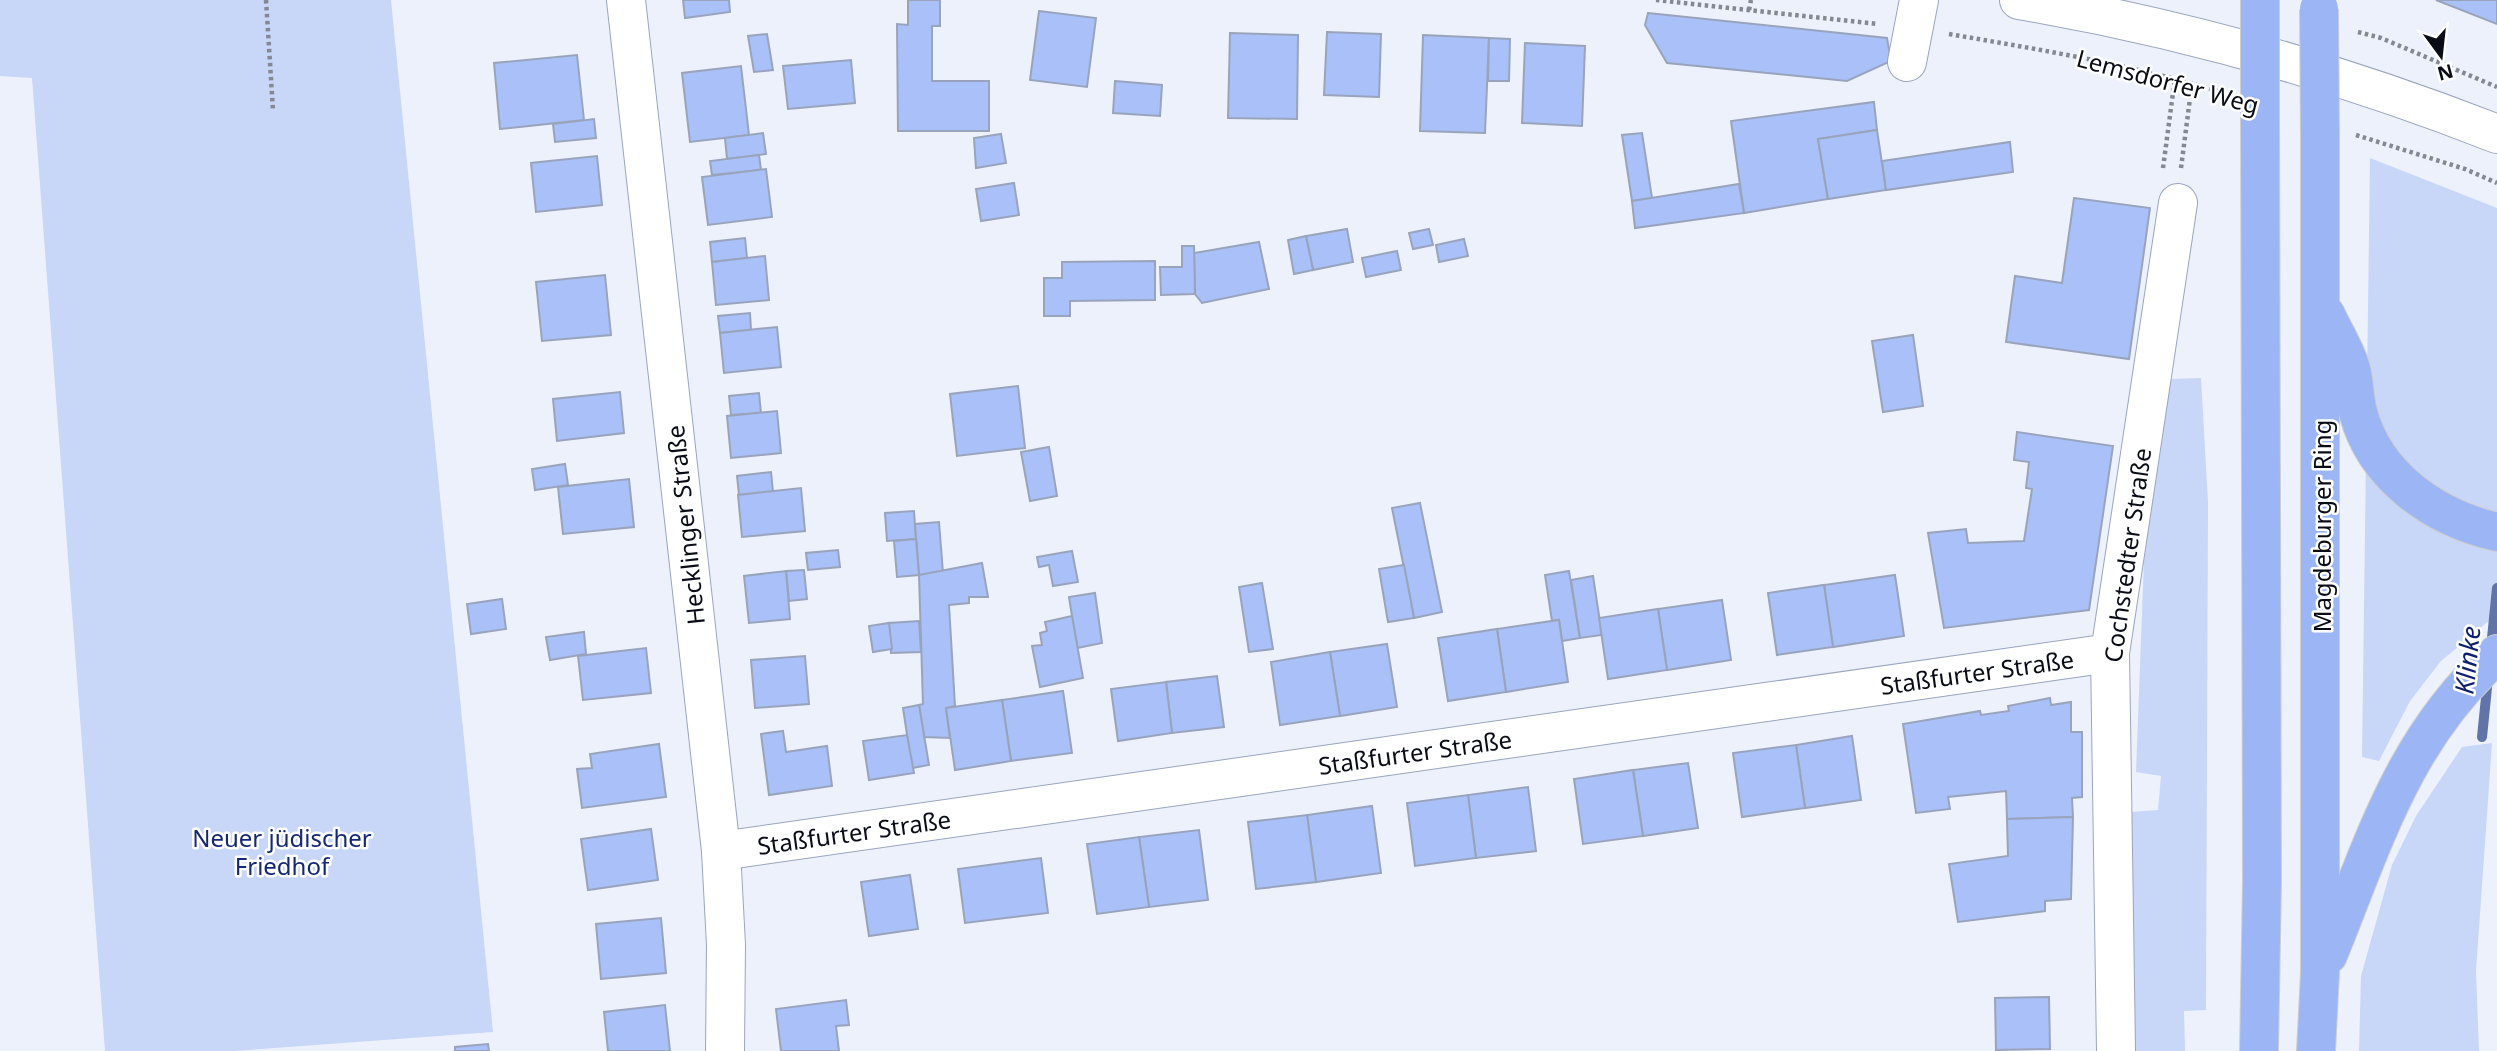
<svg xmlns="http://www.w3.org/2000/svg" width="2497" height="1051" font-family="'Noto Sans',sans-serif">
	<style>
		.green { fill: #c8d6f7 }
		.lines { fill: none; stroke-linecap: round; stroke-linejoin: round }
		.stream { stroke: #6074a7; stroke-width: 10 }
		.building { fill: #a9c0f8; stroke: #99a4bc; stroke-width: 2 }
		.minor-casing { stroke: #9aa5bd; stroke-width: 40 }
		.highway-casing { stroke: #ceced0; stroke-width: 40 }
		.path { stroke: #848892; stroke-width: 4.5; stroke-dasharray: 3.5 3.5; stroke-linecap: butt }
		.minor { stroke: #fff; stroke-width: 38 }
		.highway { stroke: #9cb6f5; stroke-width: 38 }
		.highway-bridge-casing { stroke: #ceced0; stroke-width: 40; stroke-linecap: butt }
		.highway-bridge { stroke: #9cb6f5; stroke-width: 38 }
		.labels { text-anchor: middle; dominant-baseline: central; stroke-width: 5; stroke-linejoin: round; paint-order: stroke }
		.street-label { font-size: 24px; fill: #090c15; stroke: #fff }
		.park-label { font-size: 24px; fill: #142875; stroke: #fff }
		.water-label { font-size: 26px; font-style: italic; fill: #0e1f6c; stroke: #fff }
	</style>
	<rect width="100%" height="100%" fill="#ecf1fc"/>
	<g class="green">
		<path d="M0 0H391L493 1032 234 1051H105L32 78 0 76Z"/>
		<path d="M2370 158 2497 208V614L2441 661 2410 701 2379 761 2362 757Z"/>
		<path d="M2201 378 2208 502 2206 1010 2184 1011 2185 1051H2132L2131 812 2158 810 2161 776 2136 772 2144 560 2171 379Z"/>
		<path d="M2492 743 2476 971 2479 1051H2359L2361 976 2392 865 2416 816 2462 747Z"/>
	</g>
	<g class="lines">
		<g class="stream">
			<path d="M2491 648 2497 588"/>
			<path d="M2482 737 2488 678"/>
		</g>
	</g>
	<g class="building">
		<path d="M683 0H729L730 12 685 18Z"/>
		<path d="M908 0H940V26H932V81H989V131H898L897 24 908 25Z"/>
		<path d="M2436 0H2497V24Z"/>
		<path d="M1039 11 1096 18 1087 87 1030 80Z"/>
		<path d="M1648 13 1887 38 1891 61 1847 81 1667 63 1645 25Z"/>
		<path d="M1327 32 1381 34 1379 97 1324 95Z"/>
		<path d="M1230 33 1298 35 1297 119 1228 118Z"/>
		<path d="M767 34 773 70 754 72 748 36Z"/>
		<path d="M1423 35 1489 38 1485 133 1420 131Z"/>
		<path d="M1489 38 1510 39 1509 81H1488Z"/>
		<path d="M1525 43 1585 46 1582 126 1522 123Z"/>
		<path d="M577 55 584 120 500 129 494 63Z"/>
		<path d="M851 60 855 103 788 109 783 66Z"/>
		<path d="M741 66 749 135 690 142 682 73Z"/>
		<path d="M1115 81 1162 85 1160 116 1113 113Z"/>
		<path d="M1874 102 1877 130 1818 139 1828 199 1744 213 1731 121Z"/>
		<path d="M594 119 596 138 555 142 553 124Z"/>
		<path d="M1877 130 1886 190 1828 199 1818 139Z"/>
		<path d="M763 133 766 154 727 159 725 138Z"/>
		<path d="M1642 133 1652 198 1632 201 1622 135Z"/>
		<path d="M1001 134 1006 163 976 168 974 138Z"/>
		<path d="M2010 142 2013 172 1886 190 1882 161Z"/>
		<path d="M759 155 761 170 712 175 710 161Z"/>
		<path d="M597 156 602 205 536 212 531 163Z"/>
		<path d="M766 169 772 217 708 225 702 177Z"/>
		<path d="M1014 183 1019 215 981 221 976 189Z"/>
		<path d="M1739 184 1744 213 1635 228 1632 201Z"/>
		<path d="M2074 198 2150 208 2129 359 2006 342 2015 276 2062 283Z"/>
		<path d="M1347 229 1353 262 1313 270 1306 236Z"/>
		<path d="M1429 229 1433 245 1413 249 1409 233Z"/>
		<path d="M1306 236 1313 270 1294 274 1288 240Z"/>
		<path d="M745 238 747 258 712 262 710 242Z"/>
		<path d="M1464 239 1468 256 1439 262 1436 245Z"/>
		<path d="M1259 242 1269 289 1202 303 1195 294 1194 253Z"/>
		<path d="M1182 246H1194L1195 294 1161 295 1160 267H1182Z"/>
		<path d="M1397 251 1401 270 1366 277 1362 258Z"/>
		<path d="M765 256 769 300 716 305 712 262Z"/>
		<path d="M1155 261V300L1070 301V316H1044V278H1062V262Z"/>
		<path d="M605 275 611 335 542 341 536 282Z"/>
		<path d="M750 313 751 330 720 333 718 316Z"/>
		<path d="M777 327 781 367 724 373 720 333Z"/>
		<path d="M1913 335 1923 406 1883 412 1872 341Z"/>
		<path d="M1018 386 1025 448 957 456 950 394Z"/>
		<path d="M620 392 624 433 557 441 553 399Z"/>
		<path d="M759 393 761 413 731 415 729 396Z"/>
		<path d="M777 411 781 453 731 458 727 416Z"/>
		<path d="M2017 432 2113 446 2089 610 1944 628 1928 533 1966 529 1968 543 2024 541 2032 489 2026 488 2029 462 2014 460Z"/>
		<path d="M1049 447 1057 496 1030 501 1021 452Z"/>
		<path d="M565 464 568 485 535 490 532 469Z"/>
		<path d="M771 472 773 492 739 495 737 476Z"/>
		<path d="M629 479 634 527 563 534 558 487Z"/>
		<path d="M801 488 805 531 742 537 738 495Z"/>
		<path d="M1420 503 1442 612 1414 618 1392 508Z"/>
		<path d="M914 511 916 539 887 541 885 513Z"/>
		<path d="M939 522 943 573 919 575 915 524Z"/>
		<path d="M916 539 919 575 897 577 894 541Z"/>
		<path d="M838 550 840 567 808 570 806 553Z"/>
		<path d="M1072 551 1078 582 1053 586 1049 565 1039 567 1037 557Z"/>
		<path d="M982 563 988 597H969V603L949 605 955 706 946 708 950 738 924 737 919 705 923 704 919 575Z"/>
		<path d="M1404 565 1414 618 1388 622 1379 569Z"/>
		<path d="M804 570 807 599 789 601 786 571Z"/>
		<path d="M786 571 790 619 749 623 744 576Z"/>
		<path d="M1569 571 1580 638 1562 641 1559 620 1552 621 1545 575Z"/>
		<path d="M1895 575 1904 636 1833 647 1824 585Z"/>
		<path d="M1593 576 1602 635 1580 638 1571 580Z"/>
		<path d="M1262 583 1273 649 1249 652 1239 587Z"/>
		<path d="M1824 585 1833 647 1777 655 1768 593Z"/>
		<path d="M1095 593 1102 643 1077 648 1069 597Z"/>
		<path d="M502 599 506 629 471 634 467 604Z"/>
		<path d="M1722 600 1731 660 1667 670 1658 609Z"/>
		<path d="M1658 609 1667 670 1608 679 1599 618Z"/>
		<path d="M1072 616 1083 678 1040 687 1032 646 1042 645 1040 633 1047 631 1045 622Z"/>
		<path d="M1559 620 1568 682 1506 692 1497 629Z"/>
		<path d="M919 621 921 652 891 653 889 623Z"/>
		<path d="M889 623 892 649 873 652 869 626Z"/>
		<path d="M1497 629 1506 692 1448 701 1438 638Z"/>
		<path d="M584 632 586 654 550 660 546 637Z"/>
		<path d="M1387 644 1397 707 1340 716 1330 652Z"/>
		<path d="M646 648 651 693 583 700 578 656Z"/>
		<path d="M1330 652 1340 716 1280 725 1271 662Z"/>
		<path d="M805 656 809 704 755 708 751 660Z"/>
		<path d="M1217 676 1224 727 1172 733 1166 682Z"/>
		<path d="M1166 682 1172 733 1118 741 1111 689Z"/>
		<path d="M1063 691 1072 753 1011 761 1002 700Z"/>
		<path d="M2050 698 2051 705 2071 702V732H2082V797L2072 798 2073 817 2007 819 2006 791 1948 797 1950 809 1916 813 1903 724 1980 711 1981 715 2009 711 2008 706Z"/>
		<path d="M1002 700 1011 761 955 770 946 708Z"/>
		<path d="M919 705 929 765 912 768 903 708Z"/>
		<path d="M783 731 786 752 827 746 832 786 769 795 761 734Z"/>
		<path d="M907 735 914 773 869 780 863 741Z"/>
		<path d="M1852 736 1861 800 1805 808 1796 745Z"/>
		<path d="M659 744 666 797 582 808 577 769 592 768 590 754Z"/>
		<path d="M1796 745 1805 808 1742 817 1733 753Z"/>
		<path d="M1688 763 1698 828 1643 836 1633 770Z"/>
		<path d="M1633 770 1643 836 1583 844 1574 779Z"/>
		<path d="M1528 787 1536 851 1476 858 1468 795Z"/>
		<path d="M1468 795 1476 858 1415 866 1407 803Z"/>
		<path d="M1372 806 1381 873 1316 882 1307 815Z"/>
		<path d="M1307 815 1316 882 1256 889 1248 822Z"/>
		<path d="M2073 817 2071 899 2045 901V911L1958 922 1949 864 2008 856 2007 819Z"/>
		<path d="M651 829 658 880 588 890 581 839Z"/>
		<path d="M1199 830 1208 900 1149 907 1139 837Z"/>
		<path d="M1139 837 1149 907 1097 914 1087 844Z"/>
		<path d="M1041 858 1048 913 965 923 958 869Z"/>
		<path d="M910 875 918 929 869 936 861 882Z"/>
		<path d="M661 918 666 973 601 979 596 924Z"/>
		<path d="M2049 997 2050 1049 1996 1050 1995 998Z"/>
		<path d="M846 1000 849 1025 836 1026 839 1051H781L776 1009Z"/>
		<path d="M665 1005 670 1051H608L604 1012Z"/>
		<path d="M488 1044 489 1051H455V1047Z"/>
	</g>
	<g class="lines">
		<g class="minor-casing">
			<g id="minor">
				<path d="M626 0 721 851 726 945 725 1051"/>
				<path d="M2019 0C2183 28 2342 73 2497 134"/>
				<path d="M1907 62 1919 0"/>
				<path d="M721 851 2110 653"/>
				<path d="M2116 1051 2110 653 2178 203"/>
			</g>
		</g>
		<g class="highway-casing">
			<g id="highway">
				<path d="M2326 315C2334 333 2346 351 2351 369 2355 383 2354 398 2358 412 2375 477 2435 518 2497 532"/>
				<path d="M2328 955C2374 842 2403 739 2497 654"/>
				<path d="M2259 1051 2262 882 2260 119"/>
				<path d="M2316 1051 2320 973V136"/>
			</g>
		</g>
		<g class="path">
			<path d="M266 0 273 110"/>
			<path d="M1656 0 1878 24"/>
			<path d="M1749 10 1751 0"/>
			<path d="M2358 32 2381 38 2497 87"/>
			<path d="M1949 34C2042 50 2134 65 2224 93"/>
			<path d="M2356 135 2465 169 2497 183"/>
			<path d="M2163 168 2175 78"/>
			<path d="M2181 168 2192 83"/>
		</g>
		<use href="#minor" class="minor"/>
		<use href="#highway" class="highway"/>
		<g class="highway-bridge-casing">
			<g id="highway-bridge">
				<path d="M2260 0V119"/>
				<path d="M2319 9 2320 136"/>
			</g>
		</g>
		<use href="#highway-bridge" class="highway-bridge"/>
	</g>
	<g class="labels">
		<g class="street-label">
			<text transform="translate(2168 81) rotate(15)">Lemsdorfer Weg</text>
			<text transform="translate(685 525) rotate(-96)">Hecklinger Straße</text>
			<text transform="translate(2321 526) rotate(-90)">Magdeburger Ring</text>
			<text transform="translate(2127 555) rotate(-82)">Cochstedter Straße</text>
			<text transform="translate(1977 672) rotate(-8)">Staßfurter Straße</text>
			<text transform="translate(1415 752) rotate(-8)">Staßfurter Straße</text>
			<text transform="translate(854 832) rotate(-8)">Staßfurter Straße</text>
		</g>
		<g class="park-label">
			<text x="282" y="837">Neuer jüdischer<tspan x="282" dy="28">Friedhof</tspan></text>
		</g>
		<g class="water-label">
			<text transform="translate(2467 660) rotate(-84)">Klinke</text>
		</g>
	</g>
	<g transform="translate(2441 56) rotate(165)" stroke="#ffffff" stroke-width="5" paint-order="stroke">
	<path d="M0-5L12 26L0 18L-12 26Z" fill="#090c15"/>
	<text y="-10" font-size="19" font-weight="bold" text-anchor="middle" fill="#090c15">N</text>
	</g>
</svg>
